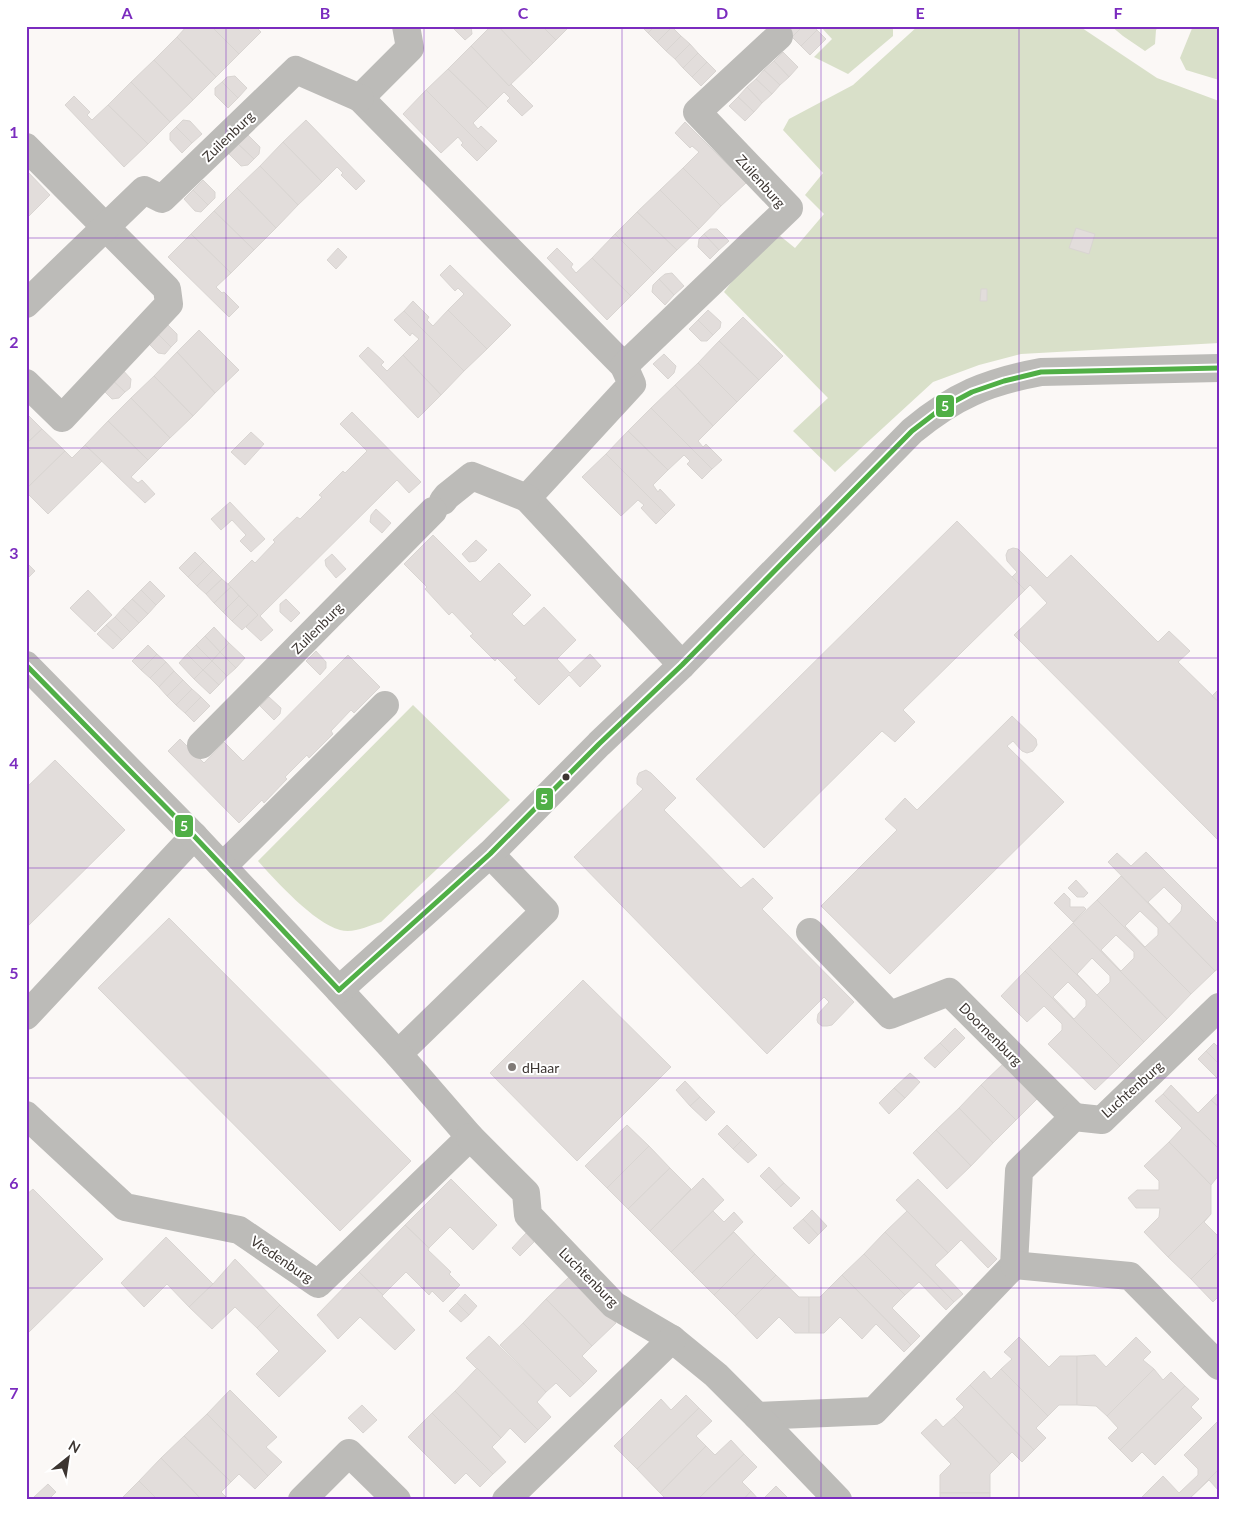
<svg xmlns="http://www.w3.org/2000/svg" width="1245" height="1526" font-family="Lato,sans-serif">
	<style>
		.green { fill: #d9e0c9 }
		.building { fill: #e2dddb; stroke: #d9d5d2; fill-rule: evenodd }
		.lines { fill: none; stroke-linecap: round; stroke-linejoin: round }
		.minor { stroke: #bcbbb8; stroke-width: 28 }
		.tertiary { stroke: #bcbbb8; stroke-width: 28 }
		.bus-1-casing { stroke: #fff; stroke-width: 9 }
		.bus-1 { stroke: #50af46; stroke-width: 5 }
		.grid { fill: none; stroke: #7b2cbf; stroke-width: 1; stroke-opacity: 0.55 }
		.bus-dot { fill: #3c3531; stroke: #fff; stroke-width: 2 }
		.poi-dot { fill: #7f7976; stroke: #fff; stroke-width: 2 }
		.labels { text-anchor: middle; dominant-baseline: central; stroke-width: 4; stroke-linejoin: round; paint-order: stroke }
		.street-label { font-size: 14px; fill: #3c3531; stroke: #fff }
		.poi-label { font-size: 14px; fill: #3c3531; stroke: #fff; text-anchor: start }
		.line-badge { stroke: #fff; stroke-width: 2 }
		.badge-label { font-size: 14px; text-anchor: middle; font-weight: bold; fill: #fff }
		.neatline { fill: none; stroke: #7b2cbf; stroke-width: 2 }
		.grid-label { font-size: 16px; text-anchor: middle; font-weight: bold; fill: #7b2cbf }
	</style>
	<rect width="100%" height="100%" fill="#fbf8f6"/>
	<g class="green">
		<path d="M820 26H893V36L848 74 814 57 832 39Z"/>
		<path d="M918 26H1079L1157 78 1219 101V343L1021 354 979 365 933 382 835 472 793 431 828 398 724 292 736 276 779 235 795 248 824 214 805 195 823 173 783 130 789 119 853 85Z"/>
		<path d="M1111 26H1159L1156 30 1155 44 1145 51 1123 36Z"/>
		<path d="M1193 26H1219V80L1186 70 1180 58Z"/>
		<path d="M413 705 510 800 381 922C368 926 353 934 340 930 314 923 276 881 258 861Z"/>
	</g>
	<g class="building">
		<path d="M187 26H211L239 54 216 77 177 37Z"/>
		<path d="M211 26H255L261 32 239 54Z"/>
		<path d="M451 26H471L472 34 465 40Z"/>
		<path d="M491 26H498L533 63 509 86 471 46Z"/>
		<path d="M498 26H542L556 40 533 63Z"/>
		<path d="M542 26H570L556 40Z"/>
		<path d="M641 26H655L648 33Z"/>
		<path d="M655 26H671L672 27 657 42 648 33Z"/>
		<path d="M786 26H803L792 37 784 29Z"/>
		<path d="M803 26H813L817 30 801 46 792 37Z"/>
		<path d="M672 27 681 36 666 51 657 42Z"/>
		<path d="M817 30 826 39 810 55 801 46Z"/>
		<path d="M681 36 690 44 675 59 666 51Z"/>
		<path d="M177 37 216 77 193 100 154 60Z"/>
		<path d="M690 44 698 53 683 68 675 59Z"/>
		<path d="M471 46 509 86 511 84 533 106 522 116 507 101 510 98 504 92 488 108 448 69Z"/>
		<path d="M783 52 798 67 789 77 774 61Z"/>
		<path d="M698 53 707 62 692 77 683 68Z"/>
		<path d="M154 60 193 100 170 122 131 82Z"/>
		<path d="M774 61 789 77 780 85 764 70Z"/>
		<path d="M707 62 716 71 701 86 692 77Z"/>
		<path d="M448 69 488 108 473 123 478 129 481 126 497 141 487 151 426 90Z"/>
		<path d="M764 70 780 85 772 94 756 79Z"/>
		<path d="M235 76 247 88 238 98 222 82 227 77Z"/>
		<path d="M756 79 772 94 762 103 747 87Z"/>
		<path d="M131 82 170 122 148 144 108 105Z"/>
		<path d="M222 82 238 98 228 108 215 95V88Z"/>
		<path d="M747 87 762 103 754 112 738 97Z"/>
		<path d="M426 90 487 151 477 161 461 145 463 143 458 137 441 153 403 114Z"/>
		<path d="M74 96 90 112 87 115 92 120 108 105 148 144 124 167 65 105Z"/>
		<path d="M738 97 754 112 745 121 729 106Z"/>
		<path d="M183 120 190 121 202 134 192 143 176 127Z"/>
		<path d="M306 120 365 181 356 190 341 175 343 173 337 167 322 182 283 142Z"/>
		<path d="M685 122 746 183 721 206 683 168 699 152 692 146 690 148 675 133Z"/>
		<path d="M176 127 192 143 182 153 170 140V133Z"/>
		<path d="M248 135 260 147 259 154 254 159 238 144Z"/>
		<path d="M283 142 322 182 298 205 260 166Z"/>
		<path d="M238 144 254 159 248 165 241 166 229 154Z"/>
		<path d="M260 166 298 205 276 228 237 188Z"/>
		<path d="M683 168 721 206 699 229 660 190Z"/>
		<path d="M26 170 50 195 27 218H26Z"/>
		<path d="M203 180 215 192V198L208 205 193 190Z"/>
		<path d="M237 188 276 228 254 250 214 211Z"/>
		<path d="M193 190 208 205 201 212 195 211 184 199Z"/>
		<path d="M660 190 699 229 677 250 637 212Z"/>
		<path d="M214 211 254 250 231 273 191 234Z"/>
		<path d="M637 212 677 250 654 273 615 234Z"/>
		<path d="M1076 228 1095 234 1089 254 1069 248Z"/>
		<path d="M710 229H717L729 241 719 250 704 234Z"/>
		<path d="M191 234 231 273 216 287 222 293 224 292 239 307 229 317 168 257Z"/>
		<path d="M615 234 654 273 631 296 592 258Z"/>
		<path d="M704 234 719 250 710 259 698 247 699 239Z"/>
		<path d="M338 248 347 257 336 269 327 260Z"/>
		<path d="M557 248 573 264 571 267 576 273 592 258 631 296 607 320 547 258Z"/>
		<path d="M450 265 511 325 487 349 448 310 464 294 458 288 455 291 440 275Z"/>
		<path d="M672 273 684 286 674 295 659 279 665 274Z"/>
		<path d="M659 279 674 295 665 305 652 292 653 285Z"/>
		<path d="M981 289H987V301H980Z"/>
		<path d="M413 301 429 317 427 320 433 326 448 310 487 349 464 371 404 311Z"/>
		<path d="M708 310 721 322 720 328 713 335 698 320Z"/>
		<path d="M404 311 464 371 441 395 403 355 419 339 412 333 410 336 394 320Z"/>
		<path d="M743 317 783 356 759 380 719 341Z"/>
		<path d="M698 320 713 335 707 341H701L689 329Z"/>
		<path d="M165 322 177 334V341L171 347 156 332Z"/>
		<path d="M199 330 239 370 215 393 177 352Z"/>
		<path d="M156 332 171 347 165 354 158 353 146 341Z"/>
		<path d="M719 341 759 380 737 402 698 363Z"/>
		<path d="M368 347 384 362 381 365 387 371 403 355 441 395 418 418 359 356Z"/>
		<path d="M177 352 215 393 193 416 154 376Z"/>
		<path d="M664 354 676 366 674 373 668 379 653 364Z"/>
		<path d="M698 363 737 402 713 426 675 385Z"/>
		<path d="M120 367 131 379 130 388 125 392 109 377Z"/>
		<path d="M154 376 193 416 170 438 131 398Z"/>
		<path d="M109 377 125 392 119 398 112 399 100 387Z"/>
		<path d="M675 385 713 426 698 441 703 447 706 444 722 460 712 469 651 408Z"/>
		<path d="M131 398 170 438 148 460 108 421Z"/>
		<path d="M651 408 712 469 702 479 687 464 690 461 684 455 668 470 628 431Z"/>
		<path d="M352 412 421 482 409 493 397 480 260 616 273 630 261 641 246 627 258 615 228 584 252 560 255 563 275 542 273 540 297 517 300 519 322 497 319 495 343 471 345 473 367 451 340 424Z"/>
		<path d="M26 413 42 429 26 444Z"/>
		<path d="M108 421 148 460 131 477 138 483 142 480 155 494 145 503 85 445Z"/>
		<path d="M42 429 65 451 26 489V444Z"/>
		<path d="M628 431 668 470 653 485 658 492 660 489 675 505 666 514 606 454Z"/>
		<path d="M251 432 264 444 245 465 231 452Z"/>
		<path d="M85 445 102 461 48 514 26 492V489L65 451 72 458Z"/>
		<path d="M606 454 666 514 656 524 641 508 644 505 638 500 621 516 582 477Z"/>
		<path d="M230 502 265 539 251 552 240 541 246 535 232 520 221 530 211 519Z"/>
		<path d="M376 509 391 523 382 533 370 522 371 515Z"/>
		<path d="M957 521 1025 590 903 710 915 722 895 742 882 731 764 848 696 779Z"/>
		<path d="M433 535 480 582 499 563 531 595 512 614 524 626 544 607 576 640 557 659 570 673 590 654 601 666 580 687 569 675 539 705 514 680 517 678 497 658 495 661 470 636 473 634 452 612 449 615 425 589 427 587 404 564Z"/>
		<path d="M476 540 487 550 476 561 469 562 462 554Z"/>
		<path d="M1013 548 1018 549 1047 578 1071 555 1158 642 1169 631 1190 651 1178 662 1219 702V841L1014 635 1047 603 1030 585 1025 590 1012 577 1017 572 1007 561 1006 555 1008 550Z"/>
		<path d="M195 552 204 561 188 577 179 568Z"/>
		<path d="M332 554 346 569 336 578 326 566 325 560Z"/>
		<path d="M204 561 213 570 197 586 188 577Z"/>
		<path d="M26 562 35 571 26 580Z"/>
		<path d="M213 570 222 579 206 594 197 586Z"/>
		<path d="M222 579 231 587 214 603 206 594Z"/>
		<path d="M150 581 165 596 156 605 141 590Z"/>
		<path d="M231 587 239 596 223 612 214 603Z"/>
		<path d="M88 590 112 615 95 632 70 608Z"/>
		<path d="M141 590 156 605 148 614 132 599Z"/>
		<path d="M239 596 248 605 232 621 223 612Z"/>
		<path d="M132 599 148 614 139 623 123 608Z"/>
		<path d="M286 599 300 613 291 622 280 612V604Z"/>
		<path d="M248 605 258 615 242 630 232 621Z"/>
		<path d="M123 608 139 623 130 632 115 617Z"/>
		<path d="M115 617 130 632 122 640 106 625Z"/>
		<path d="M106 625 122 640 113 649 97 634Z"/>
		<path d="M214 627 229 643 220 652 205 636Z"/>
		<path d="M205 636 220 652 212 661 196 645Z"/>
		<path d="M229 643 245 658 236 668 220 652Z"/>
		<path d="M148 645 157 654 141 670 132 661Z"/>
		<path d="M196 645 212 661 203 670 187 654Z"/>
		<path d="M316 651 326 662V668L320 675 306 661Z"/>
		<path d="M220 652 236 668 227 676 212 661Z"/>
		<path d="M157 654 166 662 150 678 141 670Z"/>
		<path d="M187 654 203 670 194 679 179 663Z"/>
		<path d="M348 655 380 687 354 713 351 710 331 731 333 734 309 758 307 755 285 777 287 779 264 803 262 800 239 823 168 751 180 739 204 763 224 742 243 761Z"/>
		<path d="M212 661 227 676 219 685 203 670Z"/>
		<path d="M166 662 174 671 159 687 150 678Z"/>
		<path d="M203 670 219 685 210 694 194 679Z"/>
		<path d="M174 671 183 680 167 696 159 687Z"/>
		<path d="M183 680 192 689 176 705 167 696Z"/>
		<path d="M192 689 201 697 185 713 176 705Z"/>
		<path d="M1219 689V702L1212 696Z"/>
		<path d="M201 697 210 706 194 722 185 713Z"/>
		<path d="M269 697 281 708 280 714 274 720 260 706Z"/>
		<path d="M1012 716 1036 739 1037 745 1033 751 1027 753 1022 751 1013 741 1007 746 1064 802 890 974 821 906 897 830 885 819 905 798 917 810Z"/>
		<path d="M55 760 125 830 26 928V788Z"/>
		<path d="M646 770 651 773 676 798 664 810 741 888 753 878 773 898 762 909 854 1002 832 1025 827 1026H822L818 1023 817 1020 818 1014 829 1002 824 997 767 1054 574 857 643 789 637 784V778L639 773Z"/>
		<path d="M1146 852 1219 925V968L1215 971 1108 862 1117 853 1131 866ZM1164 887 1182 905 1181 911 1169 924 1148 902Z"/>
		<path d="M1121 876 1215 971 1191 994 1097 900ZM1140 911 1158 928V935L1145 947 1125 926Z"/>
		<path d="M1076 880 1088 893 1084 897H1077L1068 888Z"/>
		<path d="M1064 893 1070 899V907H1084L1086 909 1073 922 1054 903Z"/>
		<path d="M1097 900 1191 994 1167 1019 1073 923ZM1116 935 1134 952V958L1121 971 1101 950Z"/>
		<path d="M169 918 411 1161 340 1231 98 988Z"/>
		<path d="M1073 923 1167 1019 1144 1042 1049 947ZM1092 958 1110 976V982L1097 995 1077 974Z"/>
		<path d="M1049 947 1144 1042 1120 1066 1025 971ZM1068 982 1086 1000V1006L1074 1019 1053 997Z"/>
		<path d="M1025 971 1120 1066 1095 1090 1048 1044 1062 1030V1024L1044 1006 1027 1022 1001 996Z"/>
		<path d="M583 980 671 1067 577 1161 490 1073Z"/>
		<path d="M955 1028 965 1038 950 1053 940 1043Z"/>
		<path d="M940 1043 950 1053 935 1068 924 1058Z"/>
		<path d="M1214 1043 1219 1048V1064L1206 1051Z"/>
		<path d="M1206 1051 1219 1064V1080L1198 1059Z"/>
		<path d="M1005 1062 1039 1097 1016 1120 981 1085Z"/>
		<path d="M910 1073 920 1082 905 1098 894 1088Z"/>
		<path d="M685 1081 700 1097 690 1106 676 1090Z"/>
		<path d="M981 1085 1016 1120 993 1143 959 1108Z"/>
		<path d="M1171 1085 1198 1113 1211 1100 1219 1107V1149L1163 1094Z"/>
		<path d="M894 1088 905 1098 889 1114 879 1103Z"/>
		<path d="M1219 1092V1107L1211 1100Z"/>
		<path d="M1163 1094 1219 1149V1175L1211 1185 1169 1142 1182 1128 1155 1101Z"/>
		<path d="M700 1097 715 1112 706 1121 690 1106Z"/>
		<path d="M959 1108 993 1143 971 1166 936 1130Z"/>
		<path d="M627 1125 649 1146 607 1188 585 1166Z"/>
		<path d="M727 1125 742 1140 733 1149 718 1134Z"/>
		<path d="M936 1130 971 1166 947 1189 913 1153Z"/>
		<path d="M742 1140 757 1155 748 1163 733 1149Z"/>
		<path d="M1169 1142 1211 1185V1214L1168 1257 1144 1232 1159 1217 1160 1208H1136L1128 1198 1137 1190H1159V1181L1144 1166Z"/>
		<path d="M649 1146 670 1168 628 1209 607 1188Z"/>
		<path d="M769 1167 784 1183 775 1191 760 1176Z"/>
		<path d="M670 1168 691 1189 650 1231 628 1209Z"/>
		<path d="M703 1178 724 1200 671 1252 650 1231Z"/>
		<path d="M451 1179 497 1225 473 1250 450 1227 429 1248 405 1225Z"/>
		<path d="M918 1179 997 1259 988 1268 961 1240 948 1253 896 1200Z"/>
		<path d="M784 1183 800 1198 791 1207 775 1191Z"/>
		<path d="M33 1189 103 1259 26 1335V1195Z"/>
		<path d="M812 1210 827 1226 818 1235 803 1219Z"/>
		<path d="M713 1211 724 1222 734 1212 743 1222 692 1273 671 1252Z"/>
		<path d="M907 1211 948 1253 935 1265 963 1294 954 1302 885 1232Z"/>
		<path d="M1211 1214 1204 1222 1219 1237V1251L1191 1279 1168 1257Z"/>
		<path d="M803 1219 818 1235 809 1244 793 1228Z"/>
		<path d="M405 1225 429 1248 428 1250 451 1272 449 1274 460 1285 443 1302 432 1291 429 1295 406 1272 382 1296 359 1272Z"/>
		<path d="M734 1232 755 1254 714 1295 692 1273Z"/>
		<path d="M885 1232 954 1302 946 1310 919 1282 905 1295 864 1254Z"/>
		<path d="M526 1233 534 1242 520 1256 512 1248Z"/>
		<path d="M166 1237 213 1284 189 1307 167 1284 144 1307 121 1283Z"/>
		<path d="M1219 1251V1296L1213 1302 1191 1279Z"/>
		<path d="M755 1254 776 1275 735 1316 714 1295Z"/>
		<path d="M864 1254 905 1295 892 1308 920 1336 911 1345 842 1275Z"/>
		<path d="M235 1259 280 1305 257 1328 235 1307 212 1329 189 1307 213 1284Z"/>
		<path d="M359 1272 383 1295 382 1296 415 1330 395 1350 360 1317 338 1339 317 1315Z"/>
		<path d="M776 1275 799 1297H809V1333H795L779 1317 757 1339 735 1316Z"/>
		<path d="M842 1275 911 1345 904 1352 876 1324 862 1339 840 1317 824 1333H809V1297H820Z"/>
		<path d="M569 1277 616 1323 592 1346 546 1299Z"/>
		<path d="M465 1294 477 1306 469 1315 457 1303Z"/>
		<path d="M546 1299 592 1346 582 1356 597 1371 584 1384 523 1323Z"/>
		<path d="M457 1303 469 1315 461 1322 449 1311Z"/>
		<path d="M280 1305 326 1351 279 1397 256 1374 279 1351 257 1328Z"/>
		<path d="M523 1323 584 1384 570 1397 556 1383 546 1392 500 1345Z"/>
		<path d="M489 1336 546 1392 537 1402 551 1417 538 1430 466 1358Z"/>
		<path d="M1019 1337 1049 1367 1060 1356H1077V1405H1059L1048 1416 1001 1369 1012 1359 1004 1352Z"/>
		<path d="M1136 1337 1151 1352 1143 1360 1154 1369 1107 1416 1096 1406 1077 1405V1356L1095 1355 1106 1367Z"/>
		<path d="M477 1368 538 1430 525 1443 510 1428 501 1438 455 1391Z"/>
		<path d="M1001 1369 1048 1416 1036 1428 1046 1438 1034 1450 970 1385 984 1371 991 1379Z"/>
		<path d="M1154 1369 1163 1380 1171 1372 1185 1386 1120 1450 1108 1438 1118 1428 1107 1416Z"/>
		<path d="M970 1385 1034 1450 1022 1462 1012 1452 1000 1464 954 1417 964 1407 956 1399Z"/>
		<path d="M1185 1386 1199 1399 1191 1407 1202 1418 1155 1465 1142 1452 1132 1462 1120 1450Z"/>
		<path d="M230 1390 277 1437 266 1447 282 1462 268 1476 207 1414Z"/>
		<path d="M455 1391 501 1438 492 1447 506 1462 493 1474 432 1413Z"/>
		<path d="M686 1395 699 1408 637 1469 614 1446 661 1399 671 1410Z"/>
		<path d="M362 1405 377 1420 363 1433 348 1418Z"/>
		<path d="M699 1408 712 1421 696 1436 706 1446 660 1493 637 1469Z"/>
		<path d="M432 1413 493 1474 480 1487 466 1473 455 1484 408 1437Z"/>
		<path d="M207 1414 268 1476 255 1489 239 1474 231 1482 184 1436Z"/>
		<path d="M954 1417 1000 1464 990 1474V1493H940V1475L951 1464 921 1433 936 1419 943 1427Z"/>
		<path d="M1219 1420V1469L1188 1500H1139L1163 1476 1179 1493 1198 1475V1469L1184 1455Z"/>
		<path d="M184 1436 231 1482 221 1492 229 1500H202L161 1458Z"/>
		<path d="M731 1440 744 1454 697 1500H667L660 1493 706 1446 715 1455Z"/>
		<path d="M744 1454 757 1467 742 1482 751 1491 743 1500H697Z"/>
		<path d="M161 1458 202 1500H158L139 1481Z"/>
		<path d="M1219 1469V1491L1209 1480 1188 1500Z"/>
		<path d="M139 1481 158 1500H120Z"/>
		<path d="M48 1484 56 1492 48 1500H36L34 1497Z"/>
		<path d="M776 1486 789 1499 762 1500Z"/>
		<path d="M751 1491 759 1500H743Z"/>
		<rect x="940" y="1493" width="50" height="7"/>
	</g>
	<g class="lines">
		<g class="minor">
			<path d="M406 26 410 48 360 98 624 366 632 384 527 498 682 665"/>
			<path d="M26 147 167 289 169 304 62 418 26 383"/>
			<path d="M26 304 144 190 162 199 296 70 360 98"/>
			<path d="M624 366 789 208 697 112 779 36"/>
			<path d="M443 501 447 496 472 476 527 498"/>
			<path d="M201 745 433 511"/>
			<path d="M223 866 385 705"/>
			<path d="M810 932 890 1015 949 992 1074 1117"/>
			<path d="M26 1016 194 836"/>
			<path d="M398 1054 545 911 490 854"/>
			<path d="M26 1115 125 1207 239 1230 318 1284 470 1137 398 1054 339 990"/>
			<path d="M470 1137 526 1193 528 1215 614 1305 672 1339 716 1375 757 1416 874 1411 1014 1265 1019 1171 1074 1117 1102 1120 1219 1007"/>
			<path d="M1014 1265 1130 1276 1219 1366"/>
			<path d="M757 1416 838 1500"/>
			<path d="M302 1500 349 1453 397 1500"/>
			<path d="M506 1500 672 1339"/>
		</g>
		<path class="tertiary" d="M26 665 194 836 339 990 490 854 599 744 682 665 912 431C954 396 987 382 1041 372L1219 368"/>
		<g class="bus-1-casing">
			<g id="bus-1">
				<path d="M26 665 194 836 339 990"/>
				<path d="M339 990 490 854 599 744 682 665 912 431 942 408 972 392 1004 381 1041 372 1219 368"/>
			</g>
		</g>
		<use href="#bus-1" class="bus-1"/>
	</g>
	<path class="grid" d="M226 26V1500M424 26V1500M622 26V1500M821 26V1500M1019 26V1500M26 238H1219M26 448H1219M26 658H1219M26 868H1219M26 1078H1219M26 1288H1219"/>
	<circle class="bus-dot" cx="566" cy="777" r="4.5"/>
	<circle class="poi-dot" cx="512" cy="1067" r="5"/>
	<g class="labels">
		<g class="street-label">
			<text transform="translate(228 136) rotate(-44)">Zuilenburg</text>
			<text transform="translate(761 181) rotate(48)">Zuilenburg</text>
			<text transform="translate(317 628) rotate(-45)">Zuilenburg</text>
			<text transform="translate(991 1034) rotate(45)">Doornenburg</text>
			<text transform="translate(1132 1089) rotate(-42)">Luchtenburg</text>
			<text transform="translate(282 1259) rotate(34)">Vredenburg</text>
			<text transform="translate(589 1277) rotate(45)">Luchtenburg</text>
		</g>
		<g class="poi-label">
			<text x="522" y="1067">dHaar</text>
		</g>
	</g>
	<g class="line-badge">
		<rect x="935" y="394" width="20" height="24" rx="5" fill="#50af46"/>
		<rect x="535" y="787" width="19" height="24" rx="5" fill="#50af46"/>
		<rect x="174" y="814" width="20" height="24" rx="5" fill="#50af46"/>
	</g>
	<g class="badge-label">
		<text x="945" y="411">5</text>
		<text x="544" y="804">5</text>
		<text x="184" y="831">5</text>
	</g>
	<rect width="1245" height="1526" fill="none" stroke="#ffffff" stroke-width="55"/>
	<g transform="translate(68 1458) rotate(30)" stroke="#ffffff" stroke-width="4" paint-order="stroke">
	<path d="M0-4L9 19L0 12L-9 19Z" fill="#3c3531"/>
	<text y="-8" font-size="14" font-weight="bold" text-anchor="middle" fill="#3c3531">N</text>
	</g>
	<rect x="28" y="28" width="1190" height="1470" class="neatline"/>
	<g class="grid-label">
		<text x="127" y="19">A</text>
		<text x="325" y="19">B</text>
		<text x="523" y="19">C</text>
		<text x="722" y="19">D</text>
		<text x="920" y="19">E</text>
		<text x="1118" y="19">F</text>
		<text x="14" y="138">1</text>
		<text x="14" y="348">2</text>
		<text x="14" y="559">3</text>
		<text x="14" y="769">4</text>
		<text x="14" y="979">5</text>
		<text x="14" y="1189">6</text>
		<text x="14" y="1399">7</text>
	</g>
</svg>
